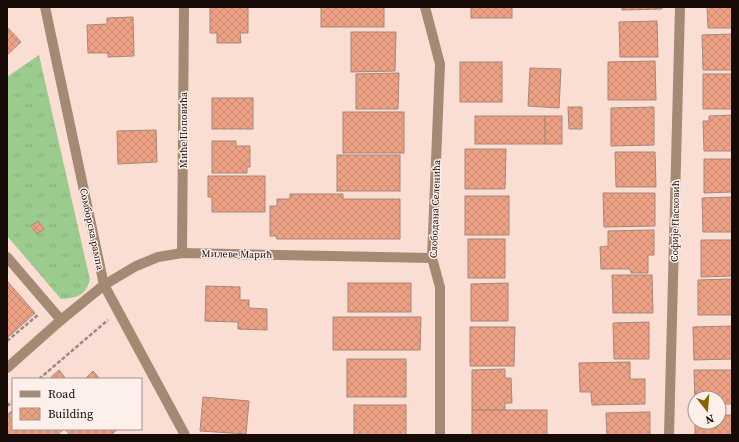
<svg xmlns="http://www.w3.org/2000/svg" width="739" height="442" font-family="'Source Serif 4',serif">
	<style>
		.grass { fill: url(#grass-tufts) }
		.building { fill: url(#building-cross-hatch); stroke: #a6877b }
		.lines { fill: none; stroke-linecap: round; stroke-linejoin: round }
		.path { stroke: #9e8881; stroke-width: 2.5; stroke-dasharray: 4 2; stroke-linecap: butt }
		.minor { stroke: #a48a73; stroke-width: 10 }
		.labels { text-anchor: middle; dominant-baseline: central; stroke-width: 3; stroke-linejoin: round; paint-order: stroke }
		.street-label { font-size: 10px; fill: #160b07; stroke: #fdefea }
	</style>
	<defs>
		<pattern id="grass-tufts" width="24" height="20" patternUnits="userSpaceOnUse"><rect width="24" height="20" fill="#9ccb8e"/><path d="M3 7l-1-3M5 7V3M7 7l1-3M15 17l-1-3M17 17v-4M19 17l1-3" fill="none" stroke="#86ad79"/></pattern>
		<pattern id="building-cross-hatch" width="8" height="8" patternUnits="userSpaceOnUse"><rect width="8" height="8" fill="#eda184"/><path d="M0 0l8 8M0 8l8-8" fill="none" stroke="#ca8970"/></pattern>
	</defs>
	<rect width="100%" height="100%" fill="#faded4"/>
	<path class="grass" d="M39 55 90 280C85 296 77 298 61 299L7 236V77Z"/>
	<g class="building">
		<path d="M210 7H248V33H240L241 43H217V33H210Z"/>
		<rect x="321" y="7" width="63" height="20"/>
		<rect x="471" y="7" width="41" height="11"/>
		<path d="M622 7H662V9L622 10Z"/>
		<path d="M707 7H732V28H708Z"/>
		<path d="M133 17 134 56 108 57V53H88L87 25 107 24V18Z"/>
		<path d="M657 21 658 57H620L619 22Z"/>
		<path d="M7 27 21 42 7 55Z"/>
		<path d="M351 32H396L395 71 351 72Z"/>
		<path d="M732 34V70H703L702 35Z"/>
		<path d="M655 61 656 100H608V62Z"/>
		<rect x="460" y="62" width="42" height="40"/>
		<path d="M530 68 561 69 559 108 528 106Z"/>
		<path d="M399 73 398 109H356V74Z"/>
		<rect x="703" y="74" width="29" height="35"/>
		<rect x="212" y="98" width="41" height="31"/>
		<path d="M568 107H582V129H569Z"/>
		<path d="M654 107V145L611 146V108Z"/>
		<rect x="343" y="112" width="61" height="41"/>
		<path d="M732 115V151H704L703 121H709V116Z"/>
		<rect x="475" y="116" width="70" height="28"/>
		<rect x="545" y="116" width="17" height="28"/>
		<path d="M156 130 157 162 118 164 117 131Z"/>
		<path d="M212 141H236V146H250V167H247V173H212Z"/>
		<path d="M465 149H506L505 189H465Z"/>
		<path d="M615 152H655L656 187H616Z"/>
		<rect x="337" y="155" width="63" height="36"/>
		<path d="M704 159H732V192L704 193Z"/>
		<path d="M208 176H265V212H212V197H208Z"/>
		<path d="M603 193H655V226L604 227Z"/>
		<path d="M290 194H343V199H400V239H277L276 236H270V206H277V199H290Z"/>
		<rect x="465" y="196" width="44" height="39"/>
		<path d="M732 197V232H703L702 198Z"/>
		<path d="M38 221 44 229 37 234 31 226Z"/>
		<path d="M654 230V255H648V273H631L630 269H601L600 247 608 246V231Z"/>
		<rect x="468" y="239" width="37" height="39"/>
		<path d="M701 240H732V276L701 277Z"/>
		<path d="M612 275H652L653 313H613Z"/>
		<path d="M732 279V315H698V280Z"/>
		<path d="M7 281 35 313 7 338Z"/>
		<rect x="348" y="283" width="63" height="29"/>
		<path d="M508 283V321H471V284Z"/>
		<path d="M206 286 240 287V300H249V308L267 309V330L238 329V322L205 321Z"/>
		<path d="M333 317H421L420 350H333Z"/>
		<path d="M649 322V359H614L613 323Z"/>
		<path d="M732 326V359L694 360 693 327Z"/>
		<path d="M470 327H515L514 366H470Z"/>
		<rect x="347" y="359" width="59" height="38"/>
		<path d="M630 362V379H645V404L592 405 591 392H580L579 363Z"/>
		<path d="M505 369V378H511L512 403H505V410H472V370Z"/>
		<path d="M59 370 66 379H49Z"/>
		<path d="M694 370H732V404H719V398H695V404Z"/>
		<path d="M93 371 100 379H85Z"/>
		<path d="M203 397 249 401 246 434 200 431Z"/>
		<rect x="354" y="405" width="52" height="30"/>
		<path d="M13 410V429H64L57 435H7V415Z"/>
		<rect x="472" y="410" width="75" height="25"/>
		<path d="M650 412V435H607L606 413Z"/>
		<path d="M695 415V422H719V415H732V435H695Z"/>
		<path d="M65 429H118L111 435H70Z"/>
	</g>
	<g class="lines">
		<g class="path">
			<path d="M7 341 39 314"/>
			<path d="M39 379 108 320"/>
			<path d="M7 406 13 401"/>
		</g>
		<g class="minor">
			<path d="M45 7 104 285 185 435"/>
			<path d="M425 7 440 64 432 258 440 287V435"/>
			<path d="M182 253 184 7"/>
			<path d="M7 257 61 320"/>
			<path d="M7 368 61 320 104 285 136 266 158 257 182 253 432 258"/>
			<path d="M669 435 680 7"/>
		</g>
	</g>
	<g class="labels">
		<g class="street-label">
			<text transform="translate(183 130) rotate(-90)">Миће Поповића</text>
			<text transform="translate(435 209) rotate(-88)">Слободана Селенића</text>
			<text transform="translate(675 221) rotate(-89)">Софије Пасковић</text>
			<text transform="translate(92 229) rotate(78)">Сомборска рампа</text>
			<text transform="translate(237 254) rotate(1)">Милеве Марић</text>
		</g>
	</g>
	<rect width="739" height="442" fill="none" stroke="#160b07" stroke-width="16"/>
	<rect x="12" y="378" width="130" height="52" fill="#fdefea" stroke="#a1948f"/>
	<rect x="20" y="391" width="20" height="6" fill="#a48a73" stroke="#a1948f"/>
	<text x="48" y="398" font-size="12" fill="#160b07">Road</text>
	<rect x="20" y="408" width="20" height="12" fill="url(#building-cross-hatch)" stroke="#a1948f"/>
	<text x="48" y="418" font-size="12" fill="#160b07">Building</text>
	<g transform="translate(707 410) rotate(163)"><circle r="19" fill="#fdefea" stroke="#a1948f"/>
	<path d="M0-3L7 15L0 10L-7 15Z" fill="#856400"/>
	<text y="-6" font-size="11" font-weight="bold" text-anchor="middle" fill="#160b07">N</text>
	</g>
</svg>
